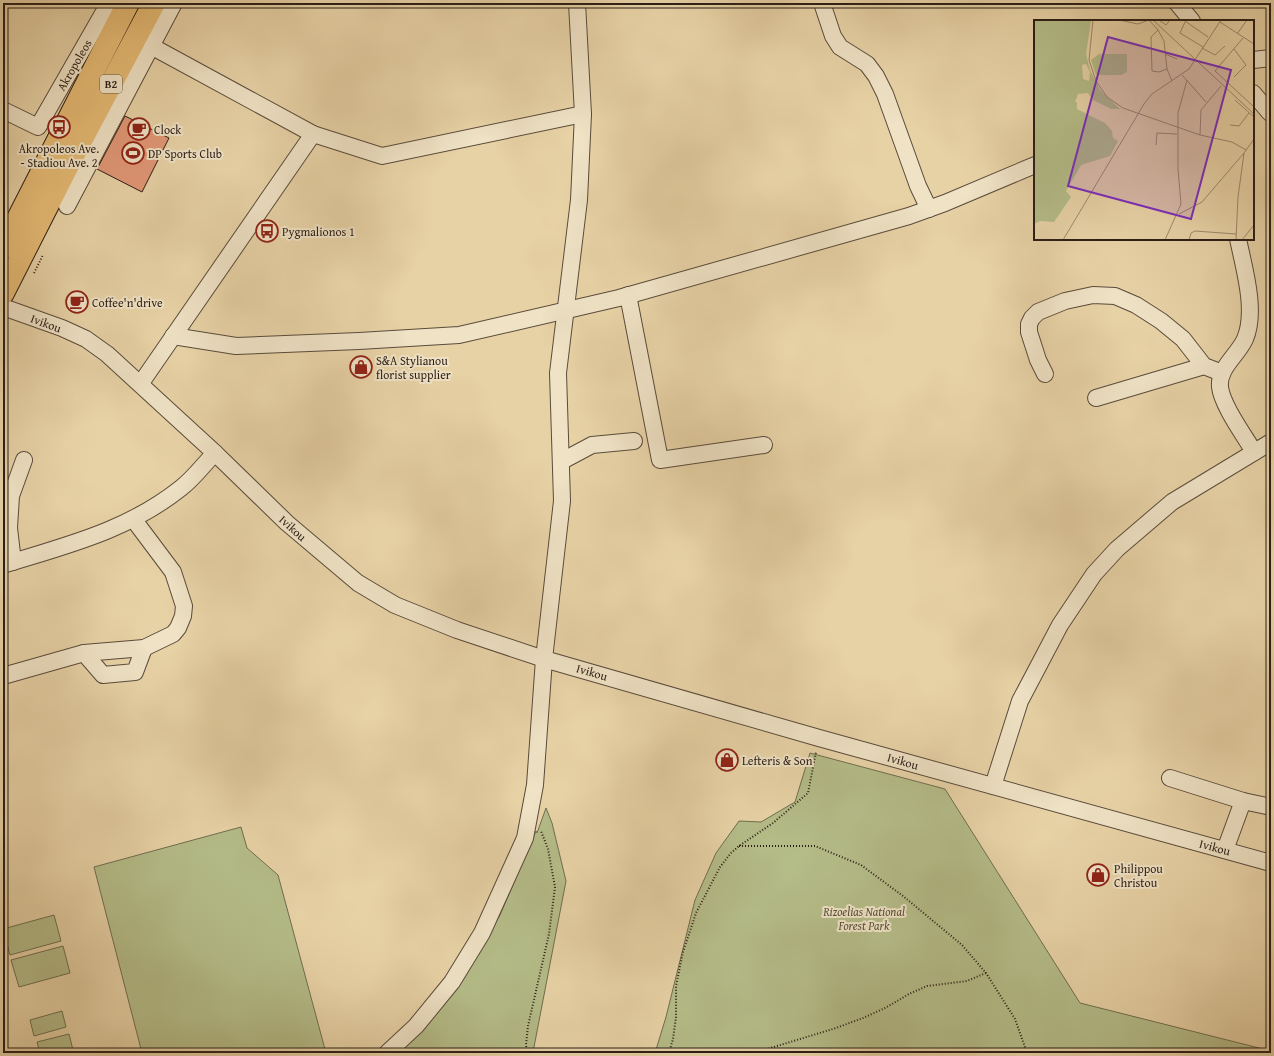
<svg xmlns="http://www.w3.org/2000/svg" width="1274" height="1056" font-family="'Gentium Book Plus',serif">
	<style>
		.green { fill: #b4bc88; stroke: #706d50 }
		.building { fill: #e19877; stroke: #2b1e17 }
		.lines { fill: none; stroke-linecap: round; stroke-linejoin: round }
		.minor-casing { stroke: #5a4b3b; stroke-width: 18 }
		.highway-casing { stroke: #2b1e17; stroke-width: 24 }
		.path { stroke: #2b1e17; stroke-width: 2; stroke-dasharray: 1 2; stroke-linecap: butt }
		.minor { stroke: #efe2c5; stroke-width: 16 }
		.highway { stroke: #e4b973; stroke-width: 22 }
		.labels { text-anchor: middle; dominant-baseline: central; stroke-width: 4; stroke-linejoin: round; paint-order: stroke }
		.shield { fill: #efe2c5; stroke: #66594b; stroke-width: 1 }
		.shield-label { font-size: 11px; font-weight: bold; fill: #2b1e17 }
		.street-label { font-size: 12px; fill: #2b1e17; stroke: #efe2c5 }
		.poi-label { font-size: 12px; fill: #2b1e17; stroke: #efe2c5; text-anchor: start }
		.park-label { font-size: 12px; font-style: italic; fill: #544d39; stroke: #efe2c5 }
		.inset-road { fill: none; stroke: #9c8a6d; stroke-width: 1 }
		.view { fill: #7b2cbf; fill-opacity: 0.15; stroke: #7b2cbf; stroke-width: 2 }
		.inset-edge { fill: none; stroke: #2b1e17; stroke-width: 2 }
	</style>
	<rect width="100%" height="100%" fill="#e7d2a6"/>
	<filter id="stains"><feTurbulence type="fractalNoise" baseFrequency=".005" numOctaves="4"/><feColorMatrix values="0 0 0 0 .2 0 0 0 0 .09 0 0 0 0 .02 0 0 0 .5 -.17"/></filter>
	<radialGradient id="worn" r=".72"><stop offset=".6" stop-color="#630" stop-opacity="0"/><stop offset="1" stop-color="#630" stop-opacity=".3"/></radialGradient>
	<g class="green">
		<path d="M810 753 945 789 1080 1003 1267 1050 1271 1051V1053H655L666 1017 695 900 716 853 739 821 761 822 795 802Z"/>
		<path d="M546 808 552 823 566 881 534 1047 531 1053H398L488 936 500 915 536 831 537 833Z"/>
		<path d="M241 827 247 848 278 875 326 1053H142L94 867Z"/>
		<path d="M54 915 61 941 10 955 3 929Z"/>
		<path d="M63 946 70 973 19 987 11 960Z"/>
		<path d="M62 1011 66 1027 34 1036 30 1020Z"/>
		<path d="M69 1034 73 1050 61 1053H40L37 1042Z"/>
	</g>
	<path class="building" d="M125 116 169 138 142 192 97 169Z"/>
	<g class="lines">
		<g class="minor-casing">
			<g id="minor">
				<path d="M1177 3 1192 21"/>
				<path d="M823 6 833 36 840 47 867 64 876 76 885 94 918 186 929 209"/>
				<path d="M151 46 313 134 382 156 583 114"/>
				<path d="M1253 60 1271 58"/>
				<path d="M1253 93 1270 113"/>
				<path d="M3 110 38 127 109 3"/>
				<path d="M67 206 174 3"/>
				<path d="M1238 239C1244 268 1257 311 1245 339 1238 355 1218 368 1220 387 1222 405 1244 435 1254 452"/>
				<path d="M628 295 660 460 764 445"/>
				<path d="M3 307 62 328 86 339 107 354 215 453 287 523 358 583 395 605 457 630 544 659 819 738 1271 863"/>
				<path d="M173 336 236 346 359 341 459 335 619 298 909 216 945 203 1035 165"/>
				<path d="M1045 374 1038 360 1029 332V324L1032 318 1038 312 1065 301 1093 295 1115 296 1136 305 1161 321 1183 339 1204 366 1222 373"/>
				<path d="M141 383 313 134"/>
				<path d="M1096 398 1204 366"/>
				<path d="M562 461 592 445 634 441"/>
				<path d="M13 562 9 528 11 496 24 460"/>
				<path d="M3 565C67 545 127 531 181 488 194 478 204 464 215 453"/>
				<path d="M84 653 103 675 135 672 144 648"/>
				<path d="M3 676 84 653 144 648 173 634 178 628 183 616 184 606 173 572 134 520"/>
				<path d="M1170 778 1243 801 1271 807"/>
				<path d="M993 786 1020 701 1060 625 1094 574 1117 549 1172 502 1271 442"/>
				<path d="M1225 850 1243 801"/>
				<path d="M387 1053 416 1026 452 982 482 933 525 838 535 785 544 659 562 501 558 373 579 200 583 114 577 3"/>
			</g>
		</g>
		<g class="highway-casing">
			<g id="highway">
				<path d="M3 248 128 3"/>
				<path d="M3 293 68 165 154 3"/>
			</g>
		</g>
		<g class="path">
			<path d="M34 273 43 255"/>
			<path d="M739 846H815L861 865 903 896 962 945 986 973 1015 1019 1027 1053"/>
			<path d="M527 1053 526 1045 528 1026 549 934 555 887 548 849 541 831"/>
			<path d="M669 1053 673 1039 676 1017V986L683 952 696 913 720 867 731 853 739 846 773 823 808 793 816 752"/>
			<path d="M754 1053 836 1028 863 1018 885 1008 909 994 927 986 967 981 986 973"/>
		</g>
		<use href="#minor" class="minor"/>
		<use href="#highway" class="highway"/>
	</g>
	<defs>
		<g id="bus-ring" transform="scale(1.15)"><circle r="9.5" fill="#efe2c5" stroke="#8f2418" stroke-width="1.5"/><path d="M-5-6H5V4H4V6H2V4H-2V6H-4V4H-5ZM-3.5-4V0h7V-4ZM-3.5 1.2v1.5H-2V1.2ZM2 1.2v1.5H3.5V1.2Z" fill="#8f2418"/></g>
		<g id="cafe-ring" transform="scale(1.15)"><circle r="9.5" fill="#efe2c5" stroke="#8f2418" stroke-width="1.5"/><path d="M-5.5-4.5H6V0H3Q3 3.5 0 3.5H-2.5Q-5.5 3.5-5.5 0ZM3-3.2v2h1.7v-2ZM-6 4.5H4V6H-6Z" fill="#8f2418"/></g>
		<g id="stadium-ring" transform="scale(1.15)"><circle r="9.5" fill="#efe2c5" stroke="#8f2418" stroke-width="1.5"/><path d="M0-5a6.5 5 0 1 0 0 10a6.5 5 0 1 0 0-10ZM-3.5-1.8h7v3.6h-7Z" fill="#8f2418"/></g>
		<g id="shop-ring" transform="scale(1.15)"><circle r="9.5" fill="#efe2c5" stroke="#8f2418" stroke-width="1.5"/><path d="M-5-2.5h2.3a2.7 3.5 0 0 1 5.4 0H5L5.5 6h-11ZM-1.5-2.5h3a1.5 2.3 0 0 0-3 0Z" fill="#8f2418"/></g>
	</defs>
	<g fill-rule="evenodd">
		<use href="#bus-ring" x="59" y="127"/>
		<use href="#cafe-ring" x="139" y="129"/>
		<use href="#stadium-ring" x="133" y="153"/>
		<use href="#bus-ring" x="267" y="231"/>
		<use href="#cafe-ring" x="77" y="302"/>
		<use href="#shop-ring" x="361" y="367"/>
		<use href="#shop-ring" x="727" y="760"/>
		<use href="#shop-ring" x="1098" y="875"/>
	</g>
	<g class="labels">
		<rect class="shield" x="100" y="75" width="22" height="18" rx="3"/>
		<g class="shield-label">
			<text x="111" y="84">B2</text>
		</g>
		<g class="street-label">
			<text transform="translate(74 65) rotate(-60)">Akropoleos</text>
			<text transform="translate(46 323) rotate(20)">Ivikou</text>
			<text transform="translate(293 528) rotate(42)">Ivikou</text>
			<text transform="translate(592 672) rotate(16)">Ivikou</text>
			<text transform="translate(903 761) rotate(16)">Ivikou</text>
			<text transform="translate(1215 847) rotate(15)">Ivikou</text>
		</g>
		<g class="poi-label">
			<text x="154" y="129">Clock</text>
			<text x="59" y="148" text-anchor="middle">Akropoleos Ave.<tspan x="59" dy="14">- Stadiou Ave. 2</tspan></text>
			<text x="148" y="153">DP Sports Club</text>
			<text x="282" y="231">Pygmalionos 1</text>
			<text x="92" y="302">Coffee'n'drive</text>
			<text x="376" y="360">S&amp;A Stylianou<tspan x="376" dy="14">florist supplier</tspan></text>
			<text x="742" y="760">Lefteris &amp; Son</text>
			<text x="1114" y="868">Philippou<tspan x="1114" dy="14">Christou</tspan></text>
		</g>
		<g class="park-label">
			<text x="864" y="911">Rizoelias National<tspan x="864" dy="14">Forest Park</tspan></text>
		</g>
	</g>
	<g transform="translate(1034 20)">
		<rect width="220" height="220" fill="#e7d2a6"/>
		<path d="M0 0H57L52 34 56 50 66 70 86 89H77L59 80 54 73 44 74 41 82H43V89L71 103 78 111 79 118 84 121 76 136 47 145 32 171 37 177 20 202 6 201 0 204ZM52 44 56 52 55 61 49 59 48 45ZM65 34H93V52L87 55H62L57 40Z" fill="#b4bc88" fill-rule="evenodd"/>
		<path class="inset-road" d="M59 0 55 40 62 61 73 77 89 88 166 115 198 122 212 130M85 0 104 4 115 0 124 10 130 21 133 49 138 61M119 0 220 94M125 0 132 5 136 0M152 0 146 13 169 27M151 1 174 17M186 2 220 24M124 10 117 17 118 51 125 52 133 49M203 14 213 0M209 18 181 51 220 87M168 28 181 35 191 26M200 29 212 45 200 57M131 34 143 39M148 55 172 82M201 80 220 97M196 105 205 106 215 93M166 115 167 90 187 66M122 125 123 113 143 114M145 194 168 182 210 133M29 220 110 84 118 74 155 49 187 0M131 220 147 184 144 149V93L153 60M155 220 157 213 161 211 202 214M202 220 204 177 210 133 220 119M208 220 220 205"/>
		<path class="view" d="M74 17 197 50 157 199 34 166Z"/>
		<rect width="220" height="220" class="inset-edge"/>
	</g>
	<rect width="1274" height="1056" fill="none" stroke="#e7d2a6" stroke-width="16"/>
	<rect x="4" y="4" width="1266" height="1048" fill="none" stroke="#2b1e17" stroke-width="2"/>
	<rect x="8" y="8" width="1258" height="1040" fill="none" stroke="#2b1e17"/>
	<rect width="100%" height="100%" filter="url(#stains)"/>
	<rect width="100%" height="100%" fill="url(#worn)"/>
</svg>
